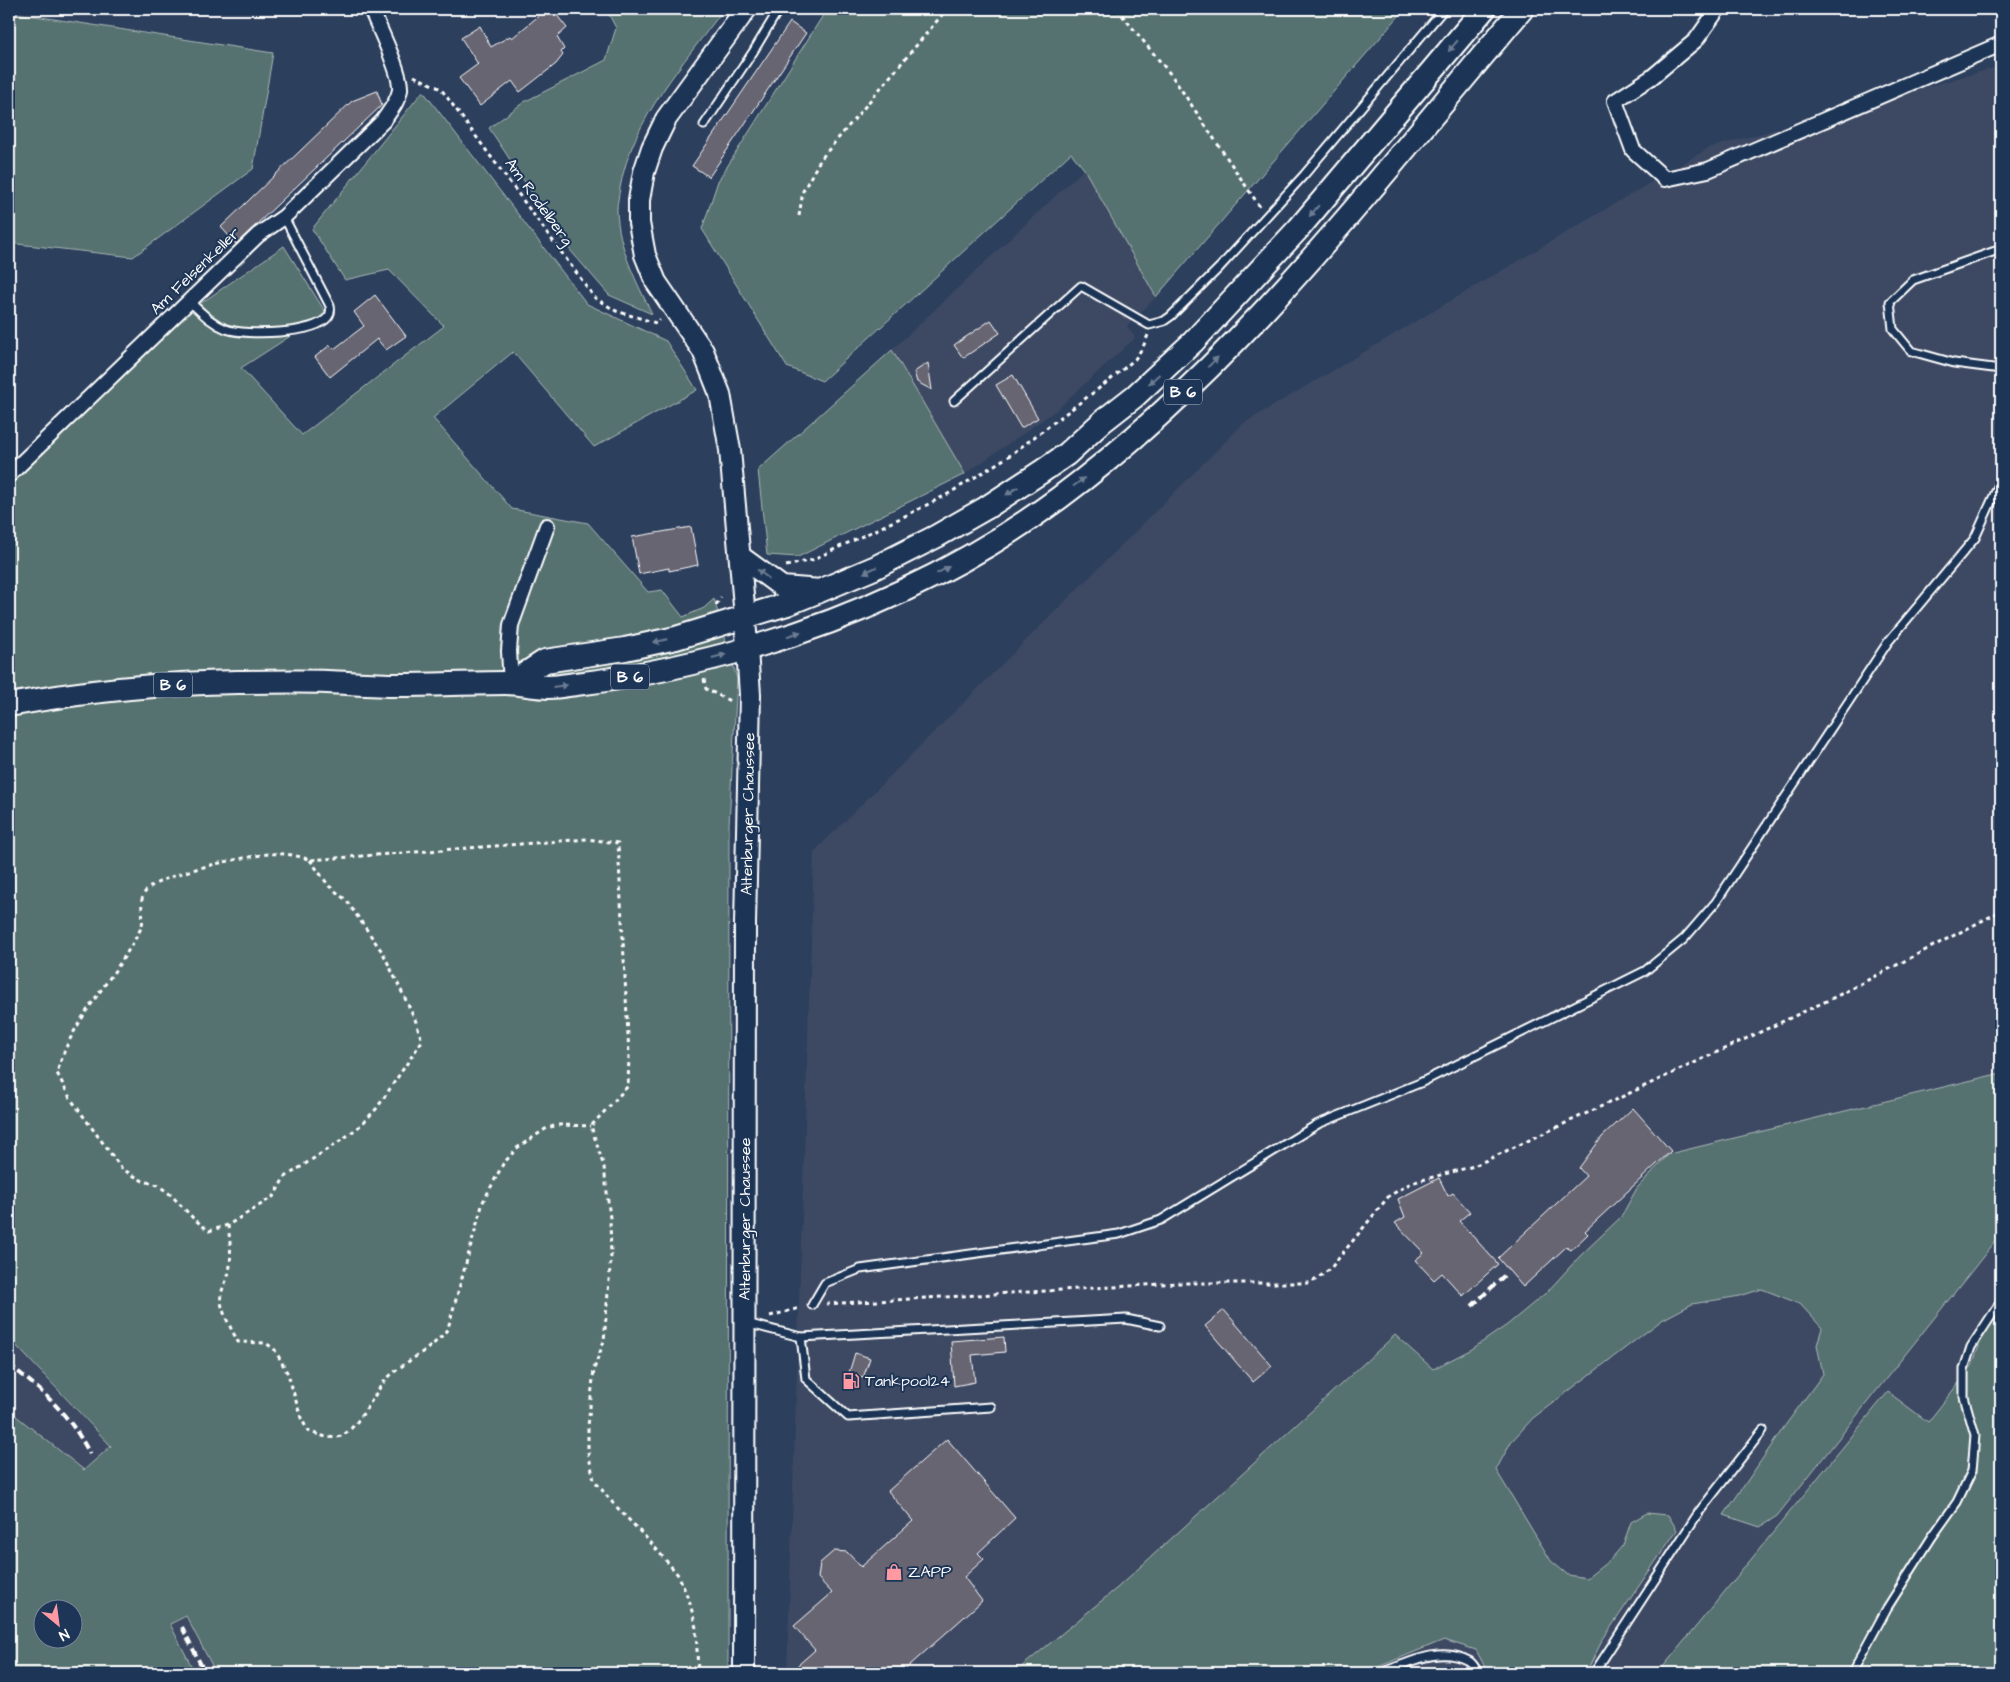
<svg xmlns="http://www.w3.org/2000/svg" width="2010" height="1682" font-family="'Architects Daughter',sans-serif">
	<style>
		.built { fill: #3e4a64 }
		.green { fill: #56726f; stroke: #aab8b7; fill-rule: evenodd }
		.building { fill: #686573; stroke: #fff }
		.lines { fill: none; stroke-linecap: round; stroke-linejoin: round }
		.lane-casing { stroke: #fff; stroke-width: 11 }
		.street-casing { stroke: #fff; stroke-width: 18 }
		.secondary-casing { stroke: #fff; stroke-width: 24 }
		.primary-casing { stroke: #fff; stroke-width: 26 }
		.path { stroke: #fff; stroke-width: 3; stroke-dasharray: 4 4; stroke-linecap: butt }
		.lane { stroke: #1d3557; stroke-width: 7 }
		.street { stroke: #1d3557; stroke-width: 14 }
		.secondary { stroke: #1d3557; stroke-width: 20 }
		.primary { stroke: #1d3557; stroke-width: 22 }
		.rail { stroke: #fff; stroke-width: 4; stroke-dasharray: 8 4; stroke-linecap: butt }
		.oneway { fill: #6c7c92 }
		.labels { text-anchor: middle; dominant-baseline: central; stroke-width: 4; stroke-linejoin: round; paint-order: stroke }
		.shield { fill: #1d3557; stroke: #bbc2cd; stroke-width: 1 }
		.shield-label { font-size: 15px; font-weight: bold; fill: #fff }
		.street-label { font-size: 16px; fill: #fff; stroke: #1d3557 }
		.poi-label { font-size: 16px; fill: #fff; stroke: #1d3557; text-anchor: start }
	</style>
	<rect width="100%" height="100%" fill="#2c3f5d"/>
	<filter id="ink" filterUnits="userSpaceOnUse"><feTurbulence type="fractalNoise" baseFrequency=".02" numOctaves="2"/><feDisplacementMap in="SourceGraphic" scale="10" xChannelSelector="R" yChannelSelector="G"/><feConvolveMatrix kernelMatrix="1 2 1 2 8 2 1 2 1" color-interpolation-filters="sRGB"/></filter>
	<g filter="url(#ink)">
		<g class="built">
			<path d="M2001 66V1673H787L814 852 1244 423 1709 148Z"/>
			<path d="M1084 169 1156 297 1127 326 1135 338 1055 411 965 474 892 350Z"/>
			<path d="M9 1330 43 1376 111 1446 84 1470 16 1417 9 1419Z"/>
			<path d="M186 1616 216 1673H195L170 1624Z"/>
		</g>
		<g class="green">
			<path d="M606 9H724C684 63 632 119 620 188 619 195 617 203 617 210 618 247 636 281 652 314L609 295 570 250 489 128 524 102 606 60 616 28Z"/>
			<path d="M827 9H1405L1156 297 1084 169 1071 153 822 381 787 367 702 229 718 181Z"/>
			<path d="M9 12 273 53 253 169 133 257 9 243Z"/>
			<path d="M423 91 587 304 666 341 697 390 594 447 513 352 433 418 512 509 588 523 648 592 662 590 683 617 704 608 714 599 737 679 729 825 728 1673H216L186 1616 170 1624 195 1673H9V1415L16 1416 84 1470 111 1446 9 1338V487L188 312 284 246 326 313 241 368 302 435 444 326 389 270 345 280 312 229ZM42 1610H72V1640H42Z"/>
			<path d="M892 350 965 474 798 557 767 555 758 470Z"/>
			<path d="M2001 1073V1234L1777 1516 1760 1527 1724 1515 1784 1427 1823 1374 1817 1345 1822 1328 1800 1304 1762 1289 1740 1296 1692 1304 1662 1320 1533 1418 1511 1442 1496 1470 1551 1561 1568 1575 1587 1578 1611 1559 1623 1545 1631 1522 1647 1513 1668 1515 1677 1530 1603 1639 1586 1673H1488L1476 1650 1444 1640 1363 1673H1014L1117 1588 1395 1335 1433 1369 1472 1349 1507 1325 1547 1292 1580 1256 1621 1217 1637 1188 1669 1154Z"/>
			<path d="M2001 1310V1673H1658L1888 1392 1928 1422 1972 1366 1980 1343 1995 1317Z"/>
		</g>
		<g class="building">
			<path d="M547 9H552L567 28 557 37 564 49 561 52 563 55 556 64 520 92 512 81 480 106 459 78 478 64 461 38 480 26 491 47 510 36 512 38Z"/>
			<path d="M790 22 806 33 709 177 692 166Z"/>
			<path d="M377 91 382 105 236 244 221 227 352 101Z"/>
			<path d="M375 295 406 336 386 350 377 339 330 377 315 357 330 345 334 349 364 326 354 312Z"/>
			<path d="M991 320 1000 333 963 358 954 345Z"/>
			<path d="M928 363 932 390 917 382 914 372Z"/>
			<path d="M1013 375 1038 418 1021 428 996 385Z"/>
			<path d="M691 527 698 565 669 571V568L639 574 632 537Z"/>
			<path d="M1633 1108 1671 1151 1585 1231 1588 1234 1571 1250 1566 1247 1523 1287 1498 1258 1586 1176 1579 1168 1602 1137Z"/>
			<path d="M1439 1178 1448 1196 1453 1193 1470 1212 1459 1221 1498 1264 1463 1296 1442 1273 1434 1280 1415 1260 1424 1253 1395 1223 1405 1217 1398 1199Z"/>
			<path d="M1224 1310 1272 1366 1253 1382 1205 1326Z"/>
			<path d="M1004 1337 1005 1352 972 1355 975 1382 954 1386 951 1341Z"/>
			<path d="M855 1353 870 1358 863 1378 849 1373Z"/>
			<path d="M947 1439 1015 1518 978 1553 984 1559 964 1577 982 1601 901 1673H789L815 1650 794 1626 832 1593 818 1578 820 1563 834 1551 847 1552 861 1567 913 1521 888 1491Z"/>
		</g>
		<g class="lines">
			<g class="lane-casing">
				<g id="lane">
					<path d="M704 125 753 52 779 9"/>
					<path d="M2001 249 1913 280 1890 302 1893 329 1911 351 1954 363 2001 369"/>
					<path d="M189 301C201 312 211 323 226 329 246 336 315 334 328 317 331 313 331 310 330 306L284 217"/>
					<path d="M954 401 1081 286 1149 325 1164 321 1171 316 1220 267 1304 175 1444 9"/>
					<path d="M812 1305 825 1283 860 1269 1119 1234 1161 1220 1318 1124 1420 1083 1645 971 1684 939 1716 902 1888 642 1975 538 2001 480"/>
					<path d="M746 1323 801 1337 806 1379 848 1417 991 1407"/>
					<path d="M801 1337 1126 1319 1160 1326"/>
					<path d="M1381 1673C1408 1663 1441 1645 1469 1661 1473 1663 1476 1670 1479 1673"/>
					<path d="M1594 1673 1699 1512 1763 1430"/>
					<path d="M1852 1673 1887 1608 1932 1537 1957 1502 1972 1471 1975 1435 1964 1397V1369L1971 1347 2001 1301"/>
				</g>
			</g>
			<g class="street-casing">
				<g id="street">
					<path d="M1718 9 1696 40 1652 77 1615 101 1633 150 1665 179 1708 170 2001 44"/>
					<path d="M9 475 258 235 284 217 383 121C389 112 398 102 400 90 402 74 378 26 371 9"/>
					<path d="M511 683 509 651 511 625 547 526"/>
				</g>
			</g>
			<g class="secondary-casing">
				<g id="secondary">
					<path d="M741 557 782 587 821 590"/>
					<path d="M744 1673 745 924 750 695 745 617 730 450 720 394 703 351 656 282 645 255 639 223V200L644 172 652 148 666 119 746 9"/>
				</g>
			</g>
			<g class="primary-casing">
				<g id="primary">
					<path d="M511 683 545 661 625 649 676 638 787 604 822 590 874 568 937 536 986 508 1041 472 1067 454 1103 421 1135 396 1193 342 1299 228 1484 9"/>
					<path d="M9 705C85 691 161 683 238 682 268 682 298 681 327 682 351 683 374 685 398 685 434 685 469 683 505 683 519 683 534 687 549 687 560 687 572 684 584 683 634 677 683 666 732 653 848 622 962 570 1059 498 1239 365 1378 178 1522 9"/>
				</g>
			</g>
			<g class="path">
				<path d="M1117 9 1172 76 1260 207"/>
				<path d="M414 76 441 89 595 298 616 311 656 323 660 320"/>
				<path d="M799 216 803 191 820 160 947 9"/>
				<path d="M786 566 812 560 911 513 948 494 1009 456 1110 380 1135 359 1143 347 1148 335"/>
				<path d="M716 605 721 597"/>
				<path d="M704 679 706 689 732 702"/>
				<path d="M310 860 329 886 346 900 383 953 415 1019 422 1041 377 1108 361 1125 343 1139 284 1178 274 1196 257 1207 228 1225 209 1231 193 1218 171 1195 158 1185 143 1181 122 1169 70 1098 57 1073C71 1019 115 979 140 930 148 916 134 900 149 888 169 872 243 857 269 854 283 853 297 855 310 860L587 839 618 843 629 1055 628 1086 591 1126 604 1167 610 1218 611 1256 604 1341 594 1369 588 1426V1452L594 1480 611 1501 652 1544 679 1576 690 1603 696 1628 698 1673"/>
				<path d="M228 1225C230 1241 232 1256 229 1272 227 1282 219 1291 221 1302 223 1315 232 1330 238 1342L266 1343 275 1350 288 1374 301 1418 308 1431C319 1435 330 1440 341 1436 357 1429 373 1396 384 1382 402 1361 433 1351 448 1328L483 1202 503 1164 517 1148 547 1128 558 1125 591 1126"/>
				<path d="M826 1304 1179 1283H1311L1330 1269 1389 1196 1411 1183 1474 1166 1835 997 2001 911"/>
				<path d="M770 1316 800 1308"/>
			</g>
			<use href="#lane" class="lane"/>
			<use href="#street" class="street"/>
			<use href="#secondary" class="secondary"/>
			<use href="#primary" class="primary"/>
			<g class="rail">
				<path d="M1472 1306 1507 1273"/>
				<path d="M9 1364C44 1393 68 1412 90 1454"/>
				<path d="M182 1627 205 1673"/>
			</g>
		</g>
		<defs><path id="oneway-solid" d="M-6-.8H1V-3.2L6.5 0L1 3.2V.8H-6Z" transform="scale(1.25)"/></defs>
		<g class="oneway">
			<use href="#oneway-solid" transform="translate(1453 46) rotate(130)"/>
			<use href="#oneway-solid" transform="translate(1314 211) rotate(130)"/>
			<use href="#oneway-solid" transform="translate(1213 362) rotate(-45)"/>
			<use href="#oneway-solid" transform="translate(1154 379) rotate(138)"/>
			<use href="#oneway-solid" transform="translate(1079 482) rotate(-37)"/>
			<use href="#oneway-solid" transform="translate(1012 491) rotate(147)"/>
			<use href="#oneway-solid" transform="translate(870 570) rotate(155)"/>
			<use href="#oneway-solid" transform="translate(943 570) rotate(-29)"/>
			<use href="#oneway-solid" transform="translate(763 574) rotate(-142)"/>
			<use href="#oneway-solid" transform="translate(794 634) rotate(-17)"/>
			<use href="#oneway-solid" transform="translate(660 641) rotate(167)"/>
			<use href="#oneway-solid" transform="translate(719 656) rotate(-15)"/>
			<use href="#oneway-solid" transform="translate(560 686) rotate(-7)"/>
		</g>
	</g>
	<defs>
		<g id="fuel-bare" transform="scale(1.35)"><path d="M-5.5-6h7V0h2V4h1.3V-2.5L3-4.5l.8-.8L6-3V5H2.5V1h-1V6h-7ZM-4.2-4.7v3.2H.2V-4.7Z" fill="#ff9aa2" stroke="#1d3557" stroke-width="2.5" paint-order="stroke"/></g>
		<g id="shop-bare" transform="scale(1.35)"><path d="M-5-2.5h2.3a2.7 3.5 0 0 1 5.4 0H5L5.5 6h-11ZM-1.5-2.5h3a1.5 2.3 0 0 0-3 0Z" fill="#ff9aa2" stroke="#1d3557" stroke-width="2.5" paint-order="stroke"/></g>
	</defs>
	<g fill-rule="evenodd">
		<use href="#fuel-bare" x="851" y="1381"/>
		<use href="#shop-bare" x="894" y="1572"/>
	</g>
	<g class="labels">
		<g class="shield">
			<rect x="1164" y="379.5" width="38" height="25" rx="4"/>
			<rect x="611" y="664.5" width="38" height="25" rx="4"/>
			<rect x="154" y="672.5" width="38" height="25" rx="4"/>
		</g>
		<g class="shield-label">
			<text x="1183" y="392">B 6</text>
			<text x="630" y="677">B 6</text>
			<text x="173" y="685">B 6</text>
		</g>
		<g class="street-label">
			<text transform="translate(539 202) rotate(54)">Am Rodelberg</text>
			<text transform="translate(195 271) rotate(-44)">Am Felsenkeller</text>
			<text transform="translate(748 814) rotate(-89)">Altenburger Chaussee</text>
			<text transform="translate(745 1219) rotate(-90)">Altenburger Chaussee</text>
		</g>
		<g class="poi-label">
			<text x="865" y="1381">Tankpool24</text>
			<text x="908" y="1572">ZAPP</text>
		</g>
	</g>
	<rect width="2010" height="1682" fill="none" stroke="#1d3557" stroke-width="30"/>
	<rect x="15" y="15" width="1980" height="1652" fill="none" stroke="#fff" stroke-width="2" filter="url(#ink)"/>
	<g transform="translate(58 1624) rotate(151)"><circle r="24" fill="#1d3557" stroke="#77869a"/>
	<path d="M0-4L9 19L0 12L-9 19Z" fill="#ff9aa2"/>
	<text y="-8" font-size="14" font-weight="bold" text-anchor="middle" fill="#ffffff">N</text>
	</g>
</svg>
